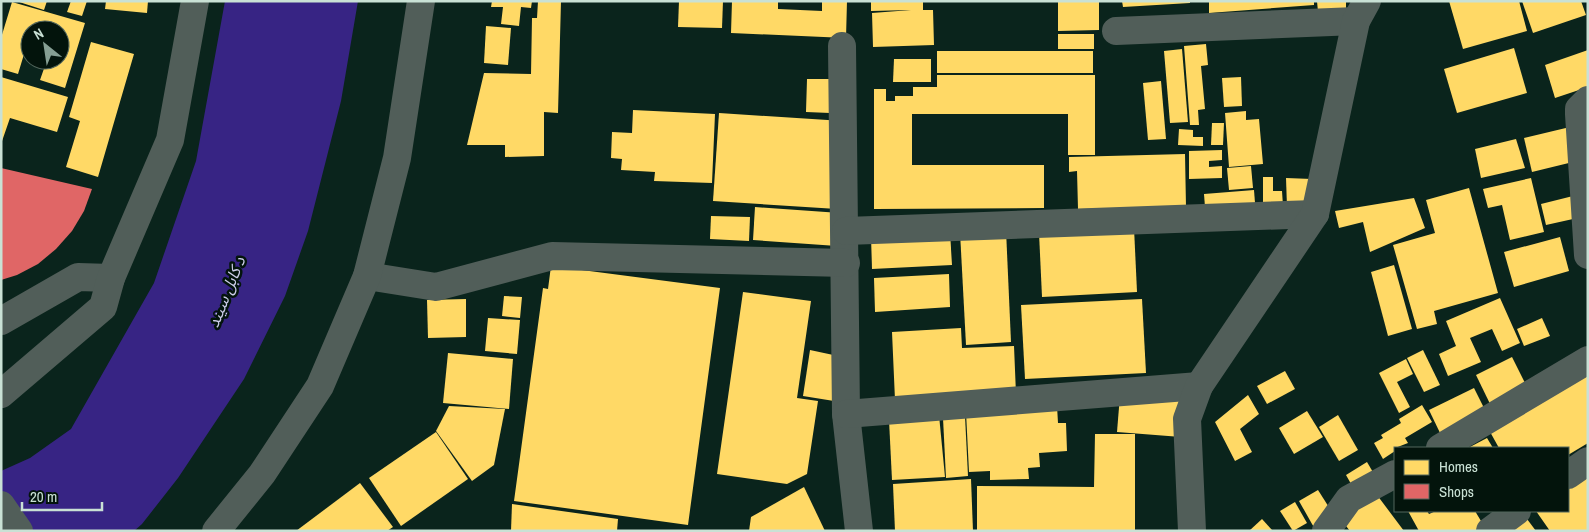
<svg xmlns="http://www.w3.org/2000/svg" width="1589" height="532" font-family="'Archivo Narrow','Noto Sans Arabic',sans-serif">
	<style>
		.water { fill: #372484 }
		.homes { fill: #ffd966 }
		.shops { fill: #e06666 }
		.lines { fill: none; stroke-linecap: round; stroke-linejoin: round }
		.minor { stroke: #515e59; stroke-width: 28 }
		.tertiary { stroke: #515e59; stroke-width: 28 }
		.labels { text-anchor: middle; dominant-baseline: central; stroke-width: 5; stroke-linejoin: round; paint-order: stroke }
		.water-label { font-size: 16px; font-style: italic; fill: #cccde9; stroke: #03140c }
	</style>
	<rect width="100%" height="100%" fill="#0a241c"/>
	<path class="water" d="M225 1H358L341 101 308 231 285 296 244 379 178 478 142 524 134 531H1V471L30 458 71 429 154 283 196 161Z"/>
	<g class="homes">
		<path d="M16 1H47L44 10Z"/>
		<path d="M71 1H87L82 16 67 12Z"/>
		<path d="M106 1H148L147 13 105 9Z"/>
		<path d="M492 1H532L531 8 521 7 519 26 501 24 503 7H491Z"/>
		<path d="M538 1H561L558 113 544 112V156L505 157V145H467L484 73 531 74 532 18H537Z"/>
		<path d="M679 1H723L722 28 678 27Z"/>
		<path d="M732 1H778V9L822 11V1H847L846 38 731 33Z"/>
		<path d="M871 1H923V10H933L934 45 873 47 872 13 911 10 871 11Z"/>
		<path d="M1058 1H1099V30L1058 31Z"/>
		<path d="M1122 1H1190V3L1123 7Z"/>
		<path d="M1209 1H1314V5L1209 13Z"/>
		<path d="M1317 1H1346V9L1318 12Z"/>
		<path d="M1449 1H1519L1527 31 1463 49Z"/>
		<path d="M1522 1H1581L1586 15 1533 33Z"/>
		<path d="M12 2 85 23 65 88 40 80 47 60H60V30H30V41H28L18 74 1 69V38Z"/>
		<path d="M486 26 511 28 508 65 484 63Z"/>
		<rect x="1058" y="34" width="36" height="15"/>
		<path d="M91 42 134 54 98 177 66 167 80 121 69 117Z"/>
		<path d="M1206 44 1208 65 1201 66 1205 109 1198 110 1199 125H1190L1184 46Z"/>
		<path d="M1514 48 1527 93 1457 113 1444 69Z"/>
		<path d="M1182 49 1188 122 1170 123 1164 51Z"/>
		<path d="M1588 50V87L1555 98 1545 65Z"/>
		<rect x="937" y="51" width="156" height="22"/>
		<path d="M894 59H931V82H893Z"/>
		<path d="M937 75H1095V155H1068V114H912V165H1044V208L874 209V89H886V101H895V96H913V87H937Z"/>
		<path d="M1 77 68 97 57 132 10 118 1 144Z"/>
		<path d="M1241 77 1242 106 1224 107 1222 78Z"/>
		<path d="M807 79H831L830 113 806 112Z"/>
		<path d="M1161 81 1166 139 1148 140 1143 83Z"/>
		<path d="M633 110 715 114 712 183 654 181 655 172 621 170 622 159 611 158 612 132 632 133Z"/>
		<path d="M1246 111V120L1259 119 1263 164 1229 167 1225 113Z"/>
		<path d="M719 113 843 121 837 209 713 201Z"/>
		<path d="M1212 123H1224L1223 145H1211Z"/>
		<path d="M1570 127 1577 161 1532 172 1524 138Z"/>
		<path d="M1179 129 1193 130V137H1203V146L1178 145Z"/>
		<path d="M1516 139 1525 168 1481 178 1475 149Z"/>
		<path d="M1222 150V160L1209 161V167L1222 166V178L1189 179V151Z"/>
		<path d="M1185 154 1186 207 1078 209 1077 171 1069 172V157Z"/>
		<path d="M1251 166 1253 188 1229 190 1227 168Z"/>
		<path d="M1263 177H1273V191H1282L1283 206H1263Z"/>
		<path d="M1286 178 1312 179 1304 207H1287Z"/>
		<path d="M1531 178 1544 232 1510 240 1502 205 1488 208 1483 189Z"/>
		<path d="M1469 188 1498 293 1434 311 1437 324 1417 329 1393 245 1435 233 1426 200Z"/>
		<path d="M1254 190 1255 203 1205 207 1204 194Z"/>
		<path d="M1577 195 1582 217 1546 225 1541 204Z"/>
		<path d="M1414 198 1425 228 1370 252 1363 222 1339 228 1335 211Z"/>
		<path d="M755 207 840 213 837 246 753 240Z"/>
		<path d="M711 216 750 217 749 241 710 239Z"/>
		<path d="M1134 228 1137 292 1042 297 1039 233Z"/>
		<path d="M1006 230 1011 342 966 345 960 232Z"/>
		<path d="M950 232 952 265 872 269 871 236Z"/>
		<path d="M1560 237 1569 271 1514 287 1504 252Z"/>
		<path d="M1394 265 1412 329 1388 336 1371 272Z"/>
		<path d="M551 266 720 288 688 525 514 501 543 288 548 289Z"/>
		<path d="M949 274 950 307 875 312 874 278Z"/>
		<path d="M743 292 811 301 797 398 818 401 807 474 787 484 717 474Z"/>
		<path d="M504 296 522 297 520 318 502 316Z"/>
		<path d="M1500 298 1520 343 1502 351 1492 329 1470 338 1481 362 1448 376 1439 354 1456 346 1446 321Z"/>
		<path d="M466 299V337L428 338 427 300Z"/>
		<path d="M1142 299 1146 373 1025 379 1021 305Z"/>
		<path d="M488 318 520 320 517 354 485 351Z"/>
		<path d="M1542 318 1550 336 1524 346 1517 329Z"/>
		<path d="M961 328 962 348 1014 346 1016 394 895 400 892 332Z"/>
		<path d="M810 350 838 356 834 401 803 396Z"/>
		<path d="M1423 350 1440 385 1424 392 1407 358Z"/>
		<path d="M448 353 513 359 509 409 443 403Z"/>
		<path d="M1512 357 1529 391 1493 410 1476 375Z"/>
		<path d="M1406 359 1413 374 1397 382 1410 407 1399 413 1379 373Z"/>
		<path d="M1285 371 1295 389 1267 404 1257 386Z"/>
		<path d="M1588 373V443L1568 455V448H1499L1489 430Z"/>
		<path d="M1474 388 1486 412 1441 435 1429 410Z"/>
		<path d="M1120 395 1184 400 1181 437 1117 432Z"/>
		<path d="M1248 395 1259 414 1240 429 1252 452 1235 461 1215 422Z"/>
		<path d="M1422 405 1432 422 1405 438 1408 443 1395 448V451L1383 459 1374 443 1383 438 1381 435 1401 423 1399 419Z"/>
		<path d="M449 406 505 409 494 465 472 481 436 431Z"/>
		<path d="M1057 406 1058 423H1066L1067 451 1039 453 1040 467 1028 468 1029 479 990 480V471L969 472 966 412Z"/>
		<path d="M1307 411 1323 437 1294 454 1279 428Z"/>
		<path d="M939 415 945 477 892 480 889 420Z"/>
		<path d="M1338 415 1358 450 1339 461 1319 427Z"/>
		<path d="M965 416 968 476 946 478 943 418Z"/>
		<path d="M436 432 468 479 401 526 369 478Z"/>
		<path d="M1095 434H1135V531H977V486L1094 487Z"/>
		<path d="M1487 438 1493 448H1468Z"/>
		<path d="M1367 462 1377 479 1355 491 1346 475Z"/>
		<path d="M1588 472V531H1550L1536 511H1568V487Z"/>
		<path d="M971 479 973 531H895L893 484Z"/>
		<path d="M360 483 393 527 387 531H296Z"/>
		<path d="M804 487 825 531H749L751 517Z"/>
		<path d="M1318 490 1332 512 1316 531 1299 501Z"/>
		<path d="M1377 495 1404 531H1350L1342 521Z"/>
		<path d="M1295 502 1307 523 1293 531 1280 511Z"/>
		<path d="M512 504 618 519 617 531H511Z"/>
		<path d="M1408 511H1427L1429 514 1436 511H1475L1484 526 1475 531H1419Z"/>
		<path d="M1262 519 1273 531H1249Z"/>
		<path d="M1527 519 1536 531H1511Z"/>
	</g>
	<path class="shops" d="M1 168 92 189 84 211 72 231 56 249 38 264 17 275 1 280Z"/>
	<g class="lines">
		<g class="minor">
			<path d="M1116 31 1356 21"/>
			<path d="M842 46 846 414 859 531"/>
			<path d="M1588 100 1579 109V114L1588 255"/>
			<path d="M846 231 1315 214"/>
			<path d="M367 276 436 287 552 256 846 263"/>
			<path d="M1 321 78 277 111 278"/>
			<path d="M1 394 103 307 111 278 170 140 195 1"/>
			<path d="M846 414 1199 386"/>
			<path d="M1440 448 1588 360"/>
			<path d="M1568 475 1588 461"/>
			<path d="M216 531 262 474 320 386 367 276 397 158 421 1"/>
			<path d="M1192 531 1187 419 1199 386 1315 214 1356 21 1367 1"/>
			<path d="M1326 531 1349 499 1395 474"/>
			<path d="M1490 531 1517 511"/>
		</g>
		<path class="tertiary" d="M1 505 19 531"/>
	</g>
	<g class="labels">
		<g class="water-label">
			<text transform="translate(226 292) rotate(-68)">د کابل سيند</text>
		</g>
	</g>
	<rect width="1589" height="532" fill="none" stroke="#c9e1d5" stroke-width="5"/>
	<rect x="1394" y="447" width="175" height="65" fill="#03140c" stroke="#52665c"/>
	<rect x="1404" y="460" width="25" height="15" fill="#ffd966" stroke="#52665c"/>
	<text x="1439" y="472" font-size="15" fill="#c9e1d5">Homes</text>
	<rect x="1404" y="484" width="25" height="15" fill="#e06666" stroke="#52665c"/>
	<text x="1439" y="497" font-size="15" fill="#c9e1d5">Shops</text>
	<g transform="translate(45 45) rotate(330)"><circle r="24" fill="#03140c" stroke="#52665c"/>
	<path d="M0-4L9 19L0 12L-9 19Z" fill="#869f94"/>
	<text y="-8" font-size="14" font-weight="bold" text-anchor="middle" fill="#c9e1d5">N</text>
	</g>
	<path d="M22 502v8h80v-8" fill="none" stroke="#c9e1d5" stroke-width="2.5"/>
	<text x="30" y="502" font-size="15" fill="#c9e1d5" stroke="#03140c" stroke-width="4" paint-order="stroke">20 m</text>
</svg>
